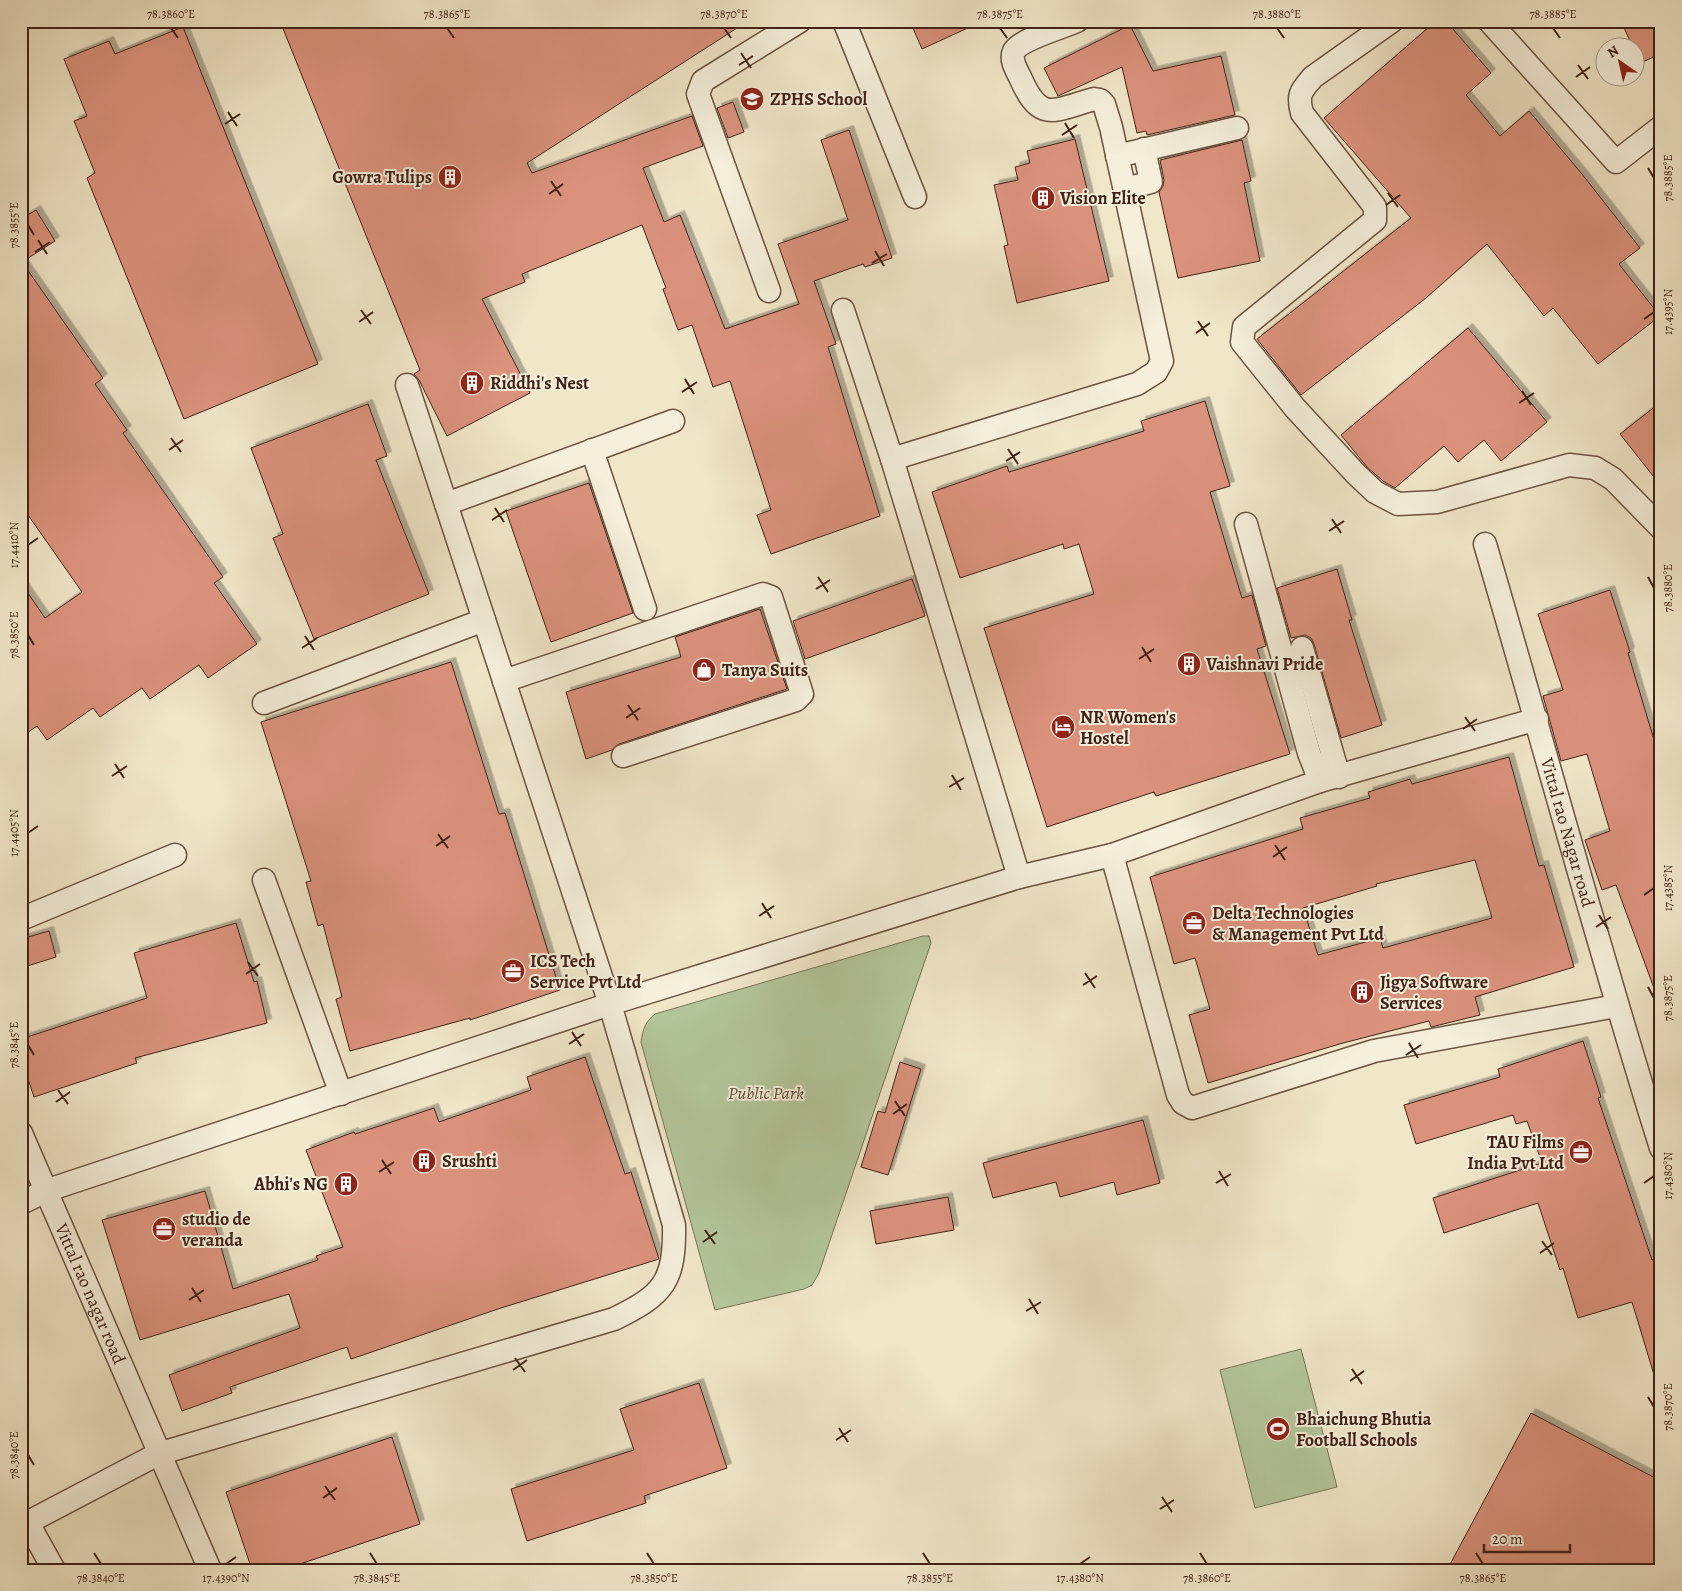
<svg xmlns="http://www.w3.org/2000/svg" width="1682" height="1591" font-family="Alegreya,serif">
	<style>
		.green { fill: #b3c69b; stroke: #7a7458 }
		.building { fill: #db927d; stroke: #412216; fill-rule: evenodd; filter: url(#shadow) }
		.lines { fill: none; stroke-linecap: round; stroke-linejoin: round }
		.minor-casing { stroke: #6d5342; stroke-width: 25 }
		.minor { stroke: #f5efdb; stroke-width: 22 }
		.ticks { fill: none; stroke: #412216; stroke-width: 2 }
		.labels { text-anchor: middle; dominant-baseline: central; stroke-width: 4; stroke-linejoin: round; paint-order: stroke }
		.poi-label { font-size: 18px; font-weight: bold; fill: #412216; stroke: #f5efdb; text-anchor: start }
		.street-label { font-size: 18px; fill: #412216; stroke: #f5efdb }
		.park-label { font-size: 18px; font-style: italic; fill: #5e4b37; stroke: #f5efdb }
		.neatline { fill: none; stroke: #412216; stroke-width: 2 }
		.ticks-label { font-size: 12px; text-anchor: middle; fill: #412216 }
	</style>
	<defs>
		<filter id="shadow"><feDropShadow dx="4.5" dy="-4.5" stdDeviation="0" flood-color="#0004"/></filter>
	</defs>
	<rect width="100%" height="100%" fill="#f0e6c8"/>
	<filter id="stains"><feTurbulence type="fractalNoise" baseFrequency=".004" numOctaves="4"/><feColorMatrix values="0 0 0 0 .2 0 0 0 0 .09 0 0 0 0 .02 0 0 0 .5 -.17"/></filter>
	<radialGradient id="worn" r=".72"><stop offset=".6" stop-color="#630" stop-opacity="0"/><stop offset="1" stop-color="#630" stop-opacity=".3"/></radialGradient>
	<g class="green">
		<path d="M923 936H929L931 943 819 1273 812 1285 804 1289 715 1310 641 1042C643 1029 645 1022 655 1014Z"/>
		<path d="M1301 1349 1337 1487 1255 1508 1220 1370Z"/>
	</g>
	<g class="building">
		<path d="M280 21H748L527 163 532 173 692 116 703 146 643 168 664 222 680 215 725 329 799 304 778 244 848 220 821 140 849 130 892 258 865 267 863 264 814 281 836 344 828 347 880 516 771 554 757 515 771 510 730 381 713 387 692 325 678 330 663 289 666 288 642 225 522 274 525 282 482 299 530 393 447 436 419 380 414 374 420 370Z"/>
		<path d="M910 21H983L922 49Z"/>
		<path d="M1436 21H1446L1491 73 1466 95 1500 136 1529 111 1582 174 1640 248 1619 264 1660 316 1598 364 1553 308 1544 316 1487 244 1426 298 1301 395 1257 339 1411 218 1324 118Z"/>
		<path d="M1621 21H1661V54L1640 63Z"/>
		<path d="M1130 25 1153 71 1221 56 1235 115 1147 135 1146 131 1137 133 1122 67 1058 96 1044 68Z"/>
		<path d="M183 27 318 364 184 419 87 178 95 173 74 121 87 116 64 59 109 41 115 54Z"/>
		<path d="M733 102 744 132 728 138 717 108Z"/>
		<path d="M1075 139 1109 281 1017 303 1004 246 1008 245 994 185 1018 180 1015 167 1030 163 1027 151Z"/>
		<path d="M1242 140 1251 181 1244 183 1260 261 1178 278 1159 192 1163 186 1164 180 1160 160Z"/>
		<path d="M36 210 55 241 22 262 103 378 95 384 127 430 123 433 223 577 214 583 257 644 208 678 199 665 150 699 142 688 100 717 93 708 47 740 37 726 21 737V583L45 618 82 592 21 505V219Z"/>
		<path d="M1468 328 1547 422 1501 461 1484 440 1458 462 1444 446 1395 488 1383 481 1367 467 1341 435Z"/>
		<path d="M1205 401 1230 486 1210 492 1242 598 1252 595 1266 646 1257 649 1290 754 1156 796 1154 792 1047 827 984 628 1094 594 1079 544 1064 549 1063 544 960 578 932 492 1007 466 1009 472 1144 431 1141 421Z"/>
		<path d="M1661 402V486L1620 434Z"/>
		<path d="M368 404 387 456 376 460 429 594 314 639 273 538 283 534 251 448Z"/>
		<path d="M589 483 633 613 551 642 506 511Z"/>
		<path d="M1337 569 1352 620H1349L1382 725 1341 738 1314 644 1311 638 1305 635 1291 638 1277 588Z"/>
		<path d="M912 579 925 616 805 659 793 621Z"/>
		<path d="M1610 590 1630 652 1628 653 1661 763V999H1658L1616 885 1602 890 1585 840 1610 831 1587 754 1561 761 1543 696 1563 690 1538 614Z"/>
		<path d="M760 609 787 689 619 744 612 750 586 759 566 692 681 657 675 637Z"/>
		<path d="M451 662 499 814 505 813 560 990 470 1020V1018L350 1051 336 999 342 997 323 924 318 926 306 882 311 881 261 722Z"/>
		<path d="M1509 757 1539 866 1544 865 1574 967 1475 997 1480 1015 1431 1027 1429 1021 1343 1043 1208 1083 1189 1015 1210 1009 1195 958 1174 964 1150 877 1303 829 1300 818 1370 798 1368 792 1410 779 1412 784ZM1475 860 1492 918 1383 948 1380 938 1318 955 1303 908 1377 886 1376 884Z"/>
		<path d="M236 923 254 982 257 981 267 1023 135 1058 137 1063 34 1097 21 1058V1039L147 998 134 953Z"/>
		<path d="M49 931 56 957 21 968V939Z"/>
		<path d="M1583 1041 1601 1097 1598 1098 1652 1260 1661 1257V1378H1655L1632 1302 1578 1318 1563 1268 1560 1270 1538 1203 1444 1233 1433 1198 1542 1163 1527 1121 1516 1124 1513 1115 1416 1144 1404 1105 1500 1077 1498 1069Z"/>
		<path d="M585 1057 625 1174 631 1172 659 1259 501 1308 351 1359 347 1347 230 1387 232 1393 182 1411 169 1375 300 1328 289 1294 140 1340 102 1220 205 1191 233 1289 318 1260 316 1256 343 1247 306 1150 354 1132 355 1134 434 1108 439 1122 531 1090 527 1077Z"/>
		<path d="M900 1062 921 1069 888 1175 861 1167 878 1111 885 1113Z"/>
		<path d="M1143 1120 1160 1183 1117 1195 1114 1182 1060 1197 1056 1182 993 1198 983 1163Z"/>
		<path d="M948 1197 954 1230 876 1244 870 1211Z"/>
		<path d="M699 1383 727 1468 644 1496 646 1503 527 1541 511 1489 634 1450 620 1409Z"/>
		<path d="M1531 1413 1661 1481V1570H1447Z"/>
		<path d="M392 1437 420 1524 282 1570H252L226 1492Z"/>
	</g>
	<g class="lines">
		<g class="minor-casing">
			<g id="minor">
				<path d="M844 21 915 197"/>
				<path d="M1392 21 1313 77C1301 91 1297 94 1302 113L1375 207V220L1244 327 1242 342 1295 408 1356 474 1375 492 1398 504 1437 502 1569 465 1595 468 1613 479 1661 528"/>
				<path d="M1489 21 1616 162 1661 127"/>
				<path d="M1117 156 1237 128"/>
				<path d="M1125 189 1151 182 1144 149"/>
				<path d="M769 291 698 94 703 81 800 21"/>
				<path d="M843 310 892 459 1019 877"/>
				<path d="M592 450 645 609"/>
				<path d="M892 459 1137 384 1156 372 1162 361 1111 127 1104 104 1100 100 1094 99C1052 111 1040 123 1020 77 1016 69 1010 60 1014 51 1021 39 1064 27 1077 21"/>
				<path d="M446 504 673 421"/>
				<path d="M1246 524 1309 753 1320 781"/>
				<path id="s1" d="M1485 544C1544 745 1598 948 1661 1148"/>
				<path d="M1302 648 1339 777"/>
				<path d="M504 681 763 594 771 597 802 694 796 700 623 756"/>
				<path d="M264 703 484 620"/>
				<path d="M1112 855 1178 1095 1183 1103 1192 1108 1374 1051 1616 1006"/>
				<path d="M264 880 341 1094"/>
				<path d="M21 919 175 855"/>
				<path id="s2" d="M21 1133 210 1570"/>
				<path d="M21 1203 48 1190 610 1004 1019 877 1112 855 1320 781 1537 719"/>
				<path d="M28 1523 54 1570"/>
				<path d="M21 1526 158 1454 614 1319C664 1295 675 1281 674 1225L610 1004 407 385"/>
			</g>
		</g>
		<use href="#minor" class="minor"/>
	</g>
	<path class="ticks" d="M171 28 178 38M447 28 454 38M724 28 731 38M1000 28 1007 38M1277 28 1284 38M1553 28 1560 38M741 53 751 68M739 65 753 56M1578 65 1588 79M1576 77 1590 67M228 112 237 126M1065 123 1074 138M225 124 240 114M1062 135 1077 125M1648 168 1654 178M551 181 561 196M1388 193 1398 207M549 194 563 184M1386 205 1400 195M28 225 34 235M38 240 47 254M875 251 884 266M35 252 50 242M872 263 887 254M361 310 371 324M1644 319 1654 312M1198 321 1208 336M359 322 373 312M1196 333 1210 323M685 379 694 394M1522 391 1531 405M682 392 697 382M1519 403 1534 393M171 438 181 452M1008 449 1018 464M169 450 183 440M1006 461 1020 452M495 508 504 522M1332 519 1341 533M492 520 507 510M1329 531 1344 521M28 545 38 538M818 577 828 592M1648 577 1654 588M816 589 830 580M28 635 34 645M305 636 314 650M1142 647 1151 662M302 648 317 638M1139 659 1154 649M628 705 638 720M1465 717 1475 731M626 718 640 708M1463 729 1477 719M115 764 124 778M952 775 961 790M112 776 127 766M949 787 964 778M28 833 38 826M438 834 448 848M1275 845 1285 860M436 846 450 836M1273 857 1287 847M1644 895 1654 888M762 903 771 918M1599 915 1608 929M759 916 774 906M1596 927 1611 917M248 962 258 976M1085 973 1095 988M246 974 260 964M1083 985 1097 976M1648 987 1654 998M572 1032 581 1046M1409 1043 1418 1058M569 1044 584 1034M28 1045 34 1055M1406 1055 1421 1045M58 1090 68 1104M895 1101 905 1116M56 1102 70 1092M893 1114 907 1104M382 1160 391 1174M1219 1171 1228 1186M379 1172 394 1162M1216 1183 1231 1174M1644 1183 1654 1176M705 1230 715 1244M1542 1241 1552 1255M703 1242 717 1232M1540 1253 1554 1243M192 1288 201 1302M1029 1299 1038 1314M189 1300 204 1290M1026 1311 1041 1302M515 1358 525 1372M1352 1369 1362 1384M513 1370 527 1360M1350 1381 1364 1371M1648 1397 1654 1407M839 1428 848 1442M836 1440 851 1430M28 1455 34 1465M325 1486 335 1500M1162 1497 1172 1512M323 1498 337 1488M1160 1509 1174 1500M94 1553 101 1564M370 1553 377 1564M647 1553 654 1564M923 1553 930 1564M1200 1553 1207 1564M1476 1553 1483 1564M226 1564 236 1557M1080 1564 1090 1557"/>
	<defs>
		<g id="school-disc" transform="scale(1.25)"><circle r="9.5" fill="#8f2418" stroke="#f5efdb"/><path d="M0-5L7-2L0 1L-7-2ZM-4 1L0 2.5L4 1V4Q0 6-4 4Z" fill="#fff"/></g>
		<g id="building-disc" transform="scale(1.25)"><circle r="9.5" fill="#8f2418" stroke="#f5efdb"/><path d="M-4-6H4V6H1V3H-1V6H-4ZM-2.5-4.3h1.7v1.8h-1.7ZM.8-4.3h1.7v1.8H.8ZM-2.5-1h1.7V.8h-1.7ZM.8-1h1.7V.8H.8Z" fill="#fff"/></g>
		<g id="shop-disc" transform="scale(1.25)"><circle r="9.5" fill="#8f2418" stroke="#f5efdb"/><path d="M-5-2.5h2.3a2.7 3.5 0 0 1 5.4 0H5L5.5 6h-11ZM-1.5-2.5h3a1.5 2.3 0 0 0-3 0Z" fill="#fff"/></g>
		<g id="hotel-disc" transform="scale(1.25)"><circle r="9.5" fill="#8f2418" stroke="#f5efdb"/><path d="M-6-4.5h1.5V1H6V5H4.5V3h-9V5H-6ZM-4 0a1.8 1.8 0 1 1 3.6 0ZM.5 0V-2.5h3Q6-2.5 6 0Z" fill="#fff"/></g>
		<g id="office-disc" transform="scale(1.25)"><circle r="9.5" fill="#8f2418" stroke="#f5efdb"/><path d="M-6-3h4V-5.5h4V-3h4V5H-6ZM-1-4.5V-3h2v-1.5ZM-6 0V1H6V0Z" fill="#fff"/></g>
		<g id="stadium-disc" transform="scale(1.25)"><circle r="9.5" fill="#8f2418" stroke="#f5efdb"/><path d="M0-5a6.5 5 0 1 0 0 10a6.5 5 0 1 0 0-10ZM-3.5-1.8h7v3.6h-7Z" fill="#fff"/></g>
	</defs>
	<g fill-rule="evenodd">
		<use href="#school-disc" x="752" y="99"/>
		<use href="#building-disc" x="450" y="177"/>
		<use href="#building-disc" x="1043" y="198"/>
		<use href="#building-disc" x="472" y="383"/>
		<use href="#building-disc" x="1189" y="664"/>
		<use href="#shop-disc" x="704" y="670"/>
		<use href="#hotel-disc" x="1063" y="727"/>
		<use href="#office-disc" x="1194" y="923"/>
		<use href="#office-disc" x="513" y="971"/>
		<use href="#building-disc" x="1362" y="992"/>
		<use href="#office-disc" x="1581" y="1152"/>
		<use href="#building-disc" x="424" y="1161"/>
		<use href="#building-disc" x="346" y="1184"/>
		<use href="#office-disc" x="164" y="1229"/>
		<use href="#stadium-disc" x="1278" y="1429"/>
	</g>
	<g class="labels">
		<g class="poi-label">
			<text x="770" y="99">ZPHS School</text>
			<text x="432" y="177" text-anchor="end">Gowra Tulips</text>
			<text x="1060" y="198">Vision Elite</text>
			<text x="490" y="383">Riddhi's Nest</text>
			<text x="1206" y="664">Vaishnavi Pride</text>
			<text x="722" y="670">Tanya Suits</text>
			<text x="1080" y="717">NR Women's<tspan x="1080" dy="21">Hostel</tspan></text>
			<text x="1212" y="913">Delta Technologies<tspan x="1212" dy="21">&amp; Management Pvt Ltd</tspan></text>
			<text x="530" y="961">ICS Tech<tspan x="530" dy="21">Service Pvt Ltd</tspan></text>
			<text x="1380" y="982">Jigya Software<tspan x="1380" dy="21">Services</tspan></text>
			<text x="1564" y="1142" text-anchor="end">TAU Films<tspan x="1564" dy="21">India Pvt Ltd</tspan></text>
			<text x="442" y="1161">Srushti</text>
			<text x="328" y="1184" text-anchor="end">Abhi's NG</text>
			<text x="182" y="1219">studio de<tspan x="182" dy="21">veranda</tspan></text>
			<text x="1296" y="1419">Bhaichung Bhutia<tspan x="1296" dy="21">Football Schools</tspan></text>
		</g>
		<g class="street-label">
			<text stroke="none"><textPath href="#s1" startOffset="300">Vittal rao Nagar road</textPath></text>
			<text stroke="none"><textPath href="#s2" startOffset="175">Vittal rao nagar road</textPath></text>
		</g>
		<g class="park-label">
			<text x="766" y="1093">Public Park</text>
		</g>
	</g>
	<rect width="1682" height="1591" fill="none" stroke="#f0e6c8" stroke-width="55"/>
	<g transform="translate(1620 62) rotate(326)"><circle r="24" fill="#f5efdb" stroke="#ad9d8c"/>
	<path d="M0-4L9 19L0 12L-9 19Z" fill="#8f2418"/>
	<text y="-8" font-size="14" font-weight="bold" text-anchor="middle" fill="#412216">N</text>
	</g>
	<path d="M1484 1544v8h86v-8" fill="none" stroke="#412216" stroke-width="2.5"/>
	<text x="1492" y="1544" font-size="15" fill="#412216" stroke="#f5efdb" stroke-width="4" paint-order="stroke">20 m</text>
	<rect x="28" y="28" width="1626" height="1536" class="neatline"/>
	<g class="ticks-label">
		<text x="171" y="18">78.3860°E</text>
		<text x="447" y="18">78.3865°E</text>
		<text x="724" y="18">78.3870°E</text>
		<text x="1000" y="18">78.3875°E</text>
		<text x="1277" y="18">78.3880°E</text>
		<text x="1553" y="18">78.3885°E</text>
		<text transform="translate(1668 178) rotate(-90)" y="4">78.3885°E</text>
		<text transform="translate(14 225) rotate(-90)" y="4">78.3855°E</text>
		<text transform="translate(1668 312) rotate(-90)" y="4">17.4395°N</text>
		<text transform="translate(14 545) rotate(-90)" y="4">17.4410°N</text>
		<text transform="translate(1668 588) rotate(-90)" y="4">78.3880°E</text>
		<text transform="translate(14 635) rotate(-90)" y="4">78.3850°E</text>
		<text transform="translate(14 833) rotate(-90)" y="4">17.4405°N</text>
		<text transform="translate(1668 888) rotate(-90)" y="4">17.4385°N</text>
		<text transform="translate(1668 998) rotate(-90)" y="4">78.3875°E</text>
		<text transform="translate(14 1045) rotate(-90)" y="4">78.3845°E</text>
		<text transform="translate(1668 1176) rotate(-90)" y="4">17.4380°N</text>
		<text transform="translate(1668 1407) rotate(-90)" y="4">78.3870°E</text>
		<text transform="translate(14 1455) rotate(-90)" y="4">78.3840°E</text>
		<text x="101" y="1582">78.3840°E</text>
		<text x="226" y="1582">17.4390°N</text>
		<text x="377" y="1582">78.3845°E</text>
		<text x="654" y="1582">78.3850°E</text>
		<text x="930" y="1582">78.3855°E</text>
		<text x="1080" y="1582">17.4380°N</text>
		<text x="1207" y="1582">78.3860°E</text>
		<text x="1483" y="1582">78.3865°E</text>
	</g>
	<rect width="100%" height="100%" filter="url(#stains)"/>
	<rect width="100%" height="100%" fill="url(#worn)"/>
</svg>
